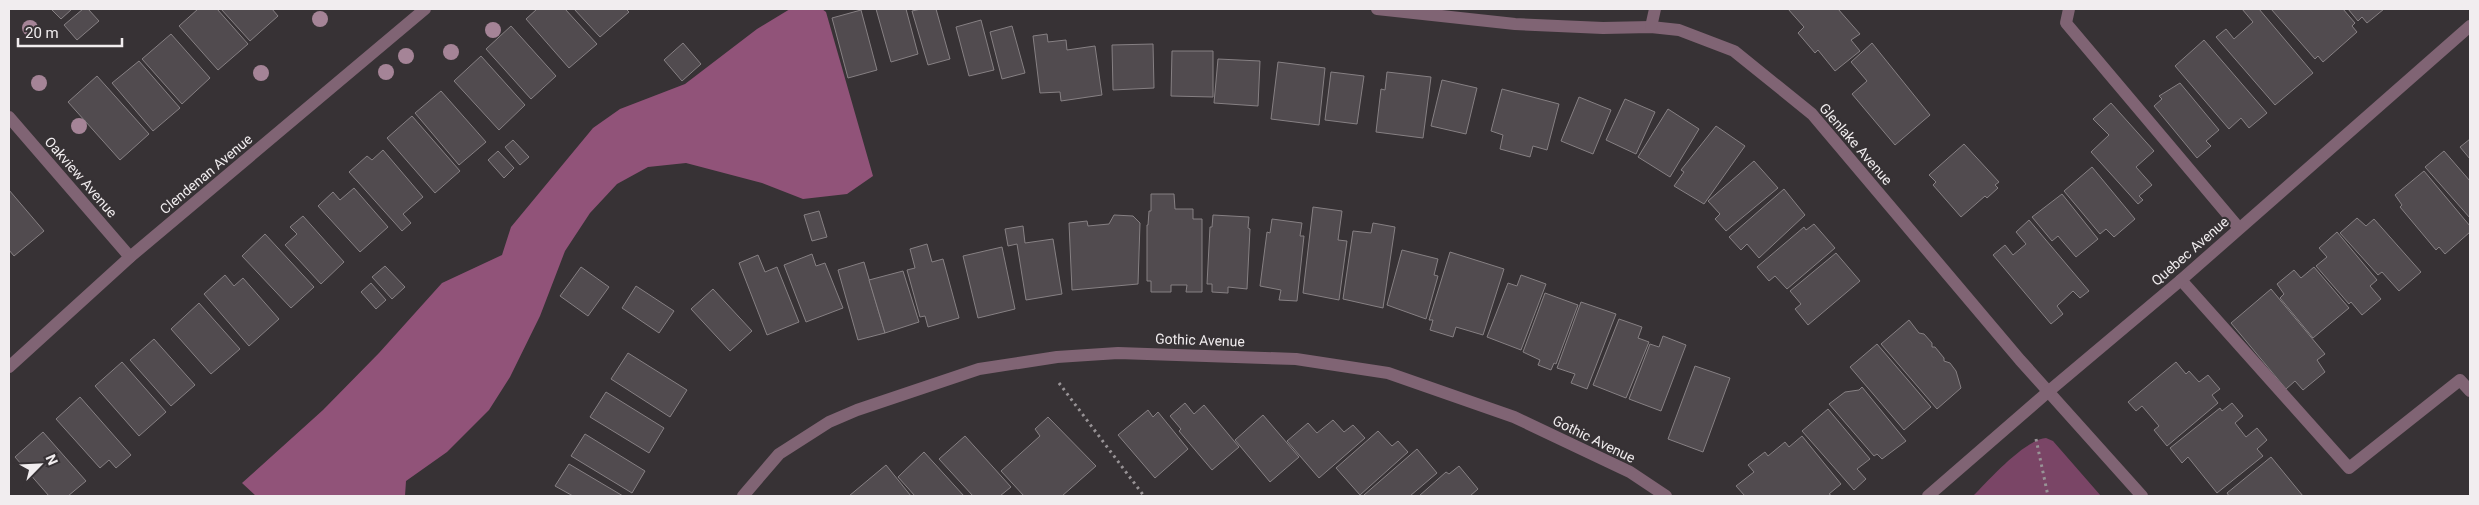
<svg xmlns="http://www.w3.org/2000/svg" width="2479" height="505" font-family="Roboto,sans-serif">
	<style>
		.green { fill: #7a4566 }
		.forest { fill: #915379 }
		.building { fill: #514b4f; stroke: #868083 }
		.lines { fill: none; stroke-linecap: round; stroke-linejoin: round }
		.path { stroke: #989396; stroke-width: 3; stroke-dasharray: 2.5 4; stroke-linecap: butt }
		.service { stroke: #806474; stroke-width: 12 }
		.minor { stroke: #806474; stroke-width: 12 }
		.tree { fill: #a58497 }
		.labels { text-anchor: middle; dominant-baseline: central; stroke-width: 4.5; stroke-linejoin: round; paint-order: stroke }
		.street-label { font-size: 14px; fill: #f1edef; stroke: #373235 }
	</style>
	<rect width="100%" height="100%" fill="#373235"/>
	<path class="green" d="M2046 438 2053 441 2101 496H1973C1989 480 2024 440 2046 438Z"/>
	<path class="forest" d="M790 9H822L826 12 873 176 847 194 803 199 762 183 686 163 648 167 617 184 590 213 565 251 540 316 510 377 489 410 447 452 406 481 405 496H256L242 483 323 410 379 353 442 283 502 255 511 227 593 128 620 109 685 84 757 29Z"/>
	<g class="building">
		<path d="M51 9H72L61 19Z"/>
		<path d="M83 9H88L99 21 77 40 64 25Z"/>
		<path d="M198 9H217L248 44 218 70 179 26Z"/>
		<path d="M221 9H272L278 16 250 41Z"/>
		<path d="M537 9H565L597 44 569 68 526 19Z"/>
		<path d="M574 9H626L629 12 600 37Z"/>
		<path d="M876 9H906L918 54 891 62Z"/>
		<path d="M921 9H936L950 59 928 65 912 11Z"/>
		<path d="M1788 9H1838L1860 34 1851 40 1860 51 1835 71 1818 50 1815 53 1798 33 1804 27Z"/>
		<path d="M2242 9H2259L2313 73 2275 105 2216 37 2226 29 2234 39 2253 22Z"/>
		<path d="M2271 9H2343L2355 23 2352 26 2357 32 2323 62 2318 56 2315 59Z"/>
		<path d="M2348 9H2384L2367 23 2362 17 2358 21Z"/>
		<path d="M861 10 877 70 848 78 832 18Z"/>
		<path d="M981 20 994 70 969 76 956 27Z"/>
		<path d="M511 26 556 76 531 99 486 49Z"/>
		<path d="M1012 26 1025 73 1002 79 990 32Z"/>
		<path d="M171 34 210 78 182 104 142 59Z"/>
		<path d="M1047 34 1048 42 1066 40 1067 50 1095 46 1102 95 1061 101 1060 92 1040 93 1033 36Z"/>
		<path d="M2204 40 2267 113 2249 128 2241 118 2229 129 2175 66Z"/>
		<path d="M683 43 701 64 682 81 664 60Z"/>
		<path d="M1872 43 1930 115 1895 145 1852 94 1867 81 1851 62Z"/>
		<path d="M1153 44 1154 88 1113 90 1112 45Z"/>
		<path d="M1172 51H1213V97L1171 96Z"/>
		<path d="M481 56 525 105 499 130 454 81Z"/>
		<path d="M1218 59 1260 61 1258 106 1214 103Z"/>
		<path d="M139 61 180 108 153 131 112 83Z"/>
		<path d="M1278 62 1325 68 1319 125 1271 119Z"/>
		<path d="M1331 72 1364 76 1357 124 1325 120Z"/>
		<path d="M1387 72 1431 77 1423 138 1376 132 1381 89 1385 90Z"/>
		<path d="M97 76 149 134 120 160 68 102Z"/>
		<path d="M1442 80 1477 88 1466 134 1431 126Z"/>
		<path d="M2180 83 2219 130 2206 141 2211 146 2197 158 2154 106 2162 99 2159 96Z"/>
		<path d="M1502 89 1559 104 1547 150 1533 146 1530 157 1500 149 1503 135 1491 131Z"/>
		<path d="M441 91 486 142 459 165 415 113Z"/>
		<path d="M1579 97 1611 110 1593 154 1561 141Z"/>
		<path d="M1625 99 1655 112 1636 154 1606 140Z"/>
		<path d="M2111 103 2154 151 2136 167 2152 185 2139 196 2143 200 2138 204 2091 152 2109 135 2093 119Z"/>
		<path d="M1668 109 1699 129 1670 177 1638 157Z"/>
		<path d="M412 116 460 171 435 193 387 138Z"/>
		<path d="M1716 126 1745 146 1704 204 1674 186 1684 172 1681 170Z"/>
		<path d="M2470 139V159L2460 147Z"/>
		<path d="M513 140 529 157 520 165 505 147Z"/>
		<path d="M1964 144 1999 182 1995 185 1998 188 1987 198 1985 196 1961 217 1933 185 1936 182 1929 175Z"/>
		<path d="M383 150 423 197 403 214 411 223 402 231 349 172 367 156 372 160Z"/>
		<path d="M498 151 514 168 504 178 488 160Z"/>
		<path d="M2444 151 2470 181V218L2425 167Z"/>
		<path d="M1754 161 1778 188 1726 231 1715 219 1720 214 1708 201Z"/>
		<path d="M2092 167 2135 219 2114 237 2106 229 2100 234 2064 191Z"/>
		<path d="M2424 171 2470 226V232L2445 254 2439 247 2436 250 2400 207 2402 205 2395 195Z"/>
		<path d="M354 188 388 227 360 252 318 206 333 192 340 200Z"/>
		<path d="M1784 189 1805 215 1759 258 1747 244 1741 250 1729 237Z"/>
		<path d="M9 190 44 231 14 256 9 250Z"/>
		<path d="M1151 194H1174L1175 209H1193V219H1202V292H1186L1187 285H1171V292H1151V281H1147V225H1148L1149 211H1151Z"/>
		<path d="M2062 194 2098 239 2076 257 2058 236 2052 241 2032 217Z"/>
		<path d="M1313 207 1342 211 1338 240 1347 241 1339 300 1303 293Z"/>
		<path d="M819 211 827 237 812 241 804 215Z"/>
		<path d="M1114 215 1133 216 1140 223 1138 284 1072 290 1069 223 1087 221 1088 226 1109 224Z"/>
		<path d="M1213 215 1249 217 1248 228 1250 229 1247 289 1228 287V293L1212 292V284H1207L1210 227H1212Z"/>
		<path d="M303 216 344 262 321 284 285 245 297 234 290 227Z"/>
		<path d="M2357 218 2366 226 2374 219 2421 272 2399 291 2382 272 2378 275 2340 233Z"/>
		<path d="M1272 219 1302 223 1300 236H1304L1297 301 1279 300 1281 290 1260 286 1267 232 1270 233Z"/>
		<path d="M2029 220 2089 291 2080 298 2073 291 2057 306 2063 314 2051 324 1993 255 2005 245 2013 255 2026 244 2016 232Z"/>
		<path d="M1373 223 1395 227 1383 308 1343 299 1353 231 1371 233Z"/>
		<path d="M1814 224 1835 248 1787 289 1775 276 1769 281 1757 267 1804 227 1806 230Z"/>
		<path d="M1023 226 1025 243 1053 239 1062 294 1026 300 1017 244 1008 246 1005 229Z"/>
		<path d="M2337 232 2377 280 2370 286 2381 299 2362 315 2351 302 2349 304 2316 266 2327 257 2319 248Z"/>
		<path d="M265 234 314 287 291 308 242 256Z"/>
		<path d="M927 244 932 262 943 259 959 318 928 327 925 316 920 317 907 270 915 268 910 249Z"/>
		<path d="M1002 247 1015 309 978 318 963 256Z"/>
		<path d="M1402 250 1438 259 1434 275 1438 276 1426 319 1387 305Z"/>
		<path d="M1450 252 1504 269 1483 335 1456 327 1453 337 1430 330 1433 320H1429Z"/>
		<path d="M1836 253 1860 281 1808 325 1795 309 1801 304 1790 291Z"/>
		<path d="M812 254 816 266 825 263 843 308 806 322 784 265Z"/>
		<path d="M758 255 765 272 777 267 799 322 767 335 739 263Z"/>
		<path d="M864 262 885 333 858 340 838 270Z"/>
		<path d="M385 266 405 287 392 299 372 277Z"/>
		<path d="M581 267 609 287 588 316 560 296Z"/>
		<path d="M2314 267 2349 308 2313 338 2280 298 2284 294 2277 284 2294 270 2301 278Z"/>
		<path d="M903 271 919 322 885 333 869 280Z"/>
		<path d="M225 275 234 286 243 278 279 319 249 346 204 294Z"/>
		<path d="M1521 275 1546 284 1521 350 1487 337 1508 283 1517 286Z"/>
		<path d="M371 283 386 300 376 309 361 292Z"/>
		<path d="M636 286 674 311 659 333 622 308Z"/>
		<path d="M713 289 752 331 730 351 691 309Z"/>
		<path d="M2271 289 2325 354 2317 360 2325 372 2303 390 2295 381 2286 389 2231 323Z"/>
		<path d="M1545 293 1578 305 1556 364 1554 363 1551 370 1538 365 1540 360 1523 352Z"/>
		<path d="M1581 302 1616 314 1587 389 1571 383 1575 374 1557 368Z"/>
		<path d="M199 303 240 349 211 374 171 329Z"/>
		<path d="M1619 319 1642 327 1638 338 1649 342 1626 398 1593 385Z"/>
		<path d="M1909 320 1919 333 1924 334 1932 343V347H1935L1944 358V361L1950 363 1956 371 1961 388 1937 409 1881 344Z"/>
		<path d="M1663 336 1686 345 1661 411 1629 399 1650 344 1659 347Z"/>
		<path d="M154 339 195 385 171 406 130 360Z"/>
		<path d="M1877 344 1931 407 1904 430 1850 367Z"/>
		<path d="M628 353 687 390 670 417 611 379Z"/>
		<path d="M122 362 166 412 139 436 95 386Z"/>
		<path d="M2176 362 2186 374 2189 371 2199 382 2208 375 2220 389 2212 395 2218 403 2167 446 2154 430 2159 426 2142 406 2136 411 2128 402Z"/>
		<path d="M1695 366 1730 378 1703 452 1668 439Z"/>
		<path d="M1862 387 1906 441 1882 459 1877 454 1874 456 1829 404 1845 392 1859 390Z"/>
		<path d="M606 392 664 428 649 453 590 417Z"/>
		<path d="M80 397 131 455 116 468 109 460 100 468 56 419Z"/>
		<path d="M1185 403 1194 414 1204 405 1239 447 1212 470 1179 431 1181 429 1170 416Z"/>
		<path d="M2232 403 2243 416 2235 423 2246 437 2257 428 2267 440 2257 449 2263 456 2217 493 2188 457 2182 463 2170 448 2220 408 2222 411Z"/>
		<path d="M1828 409 1870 459 1857 469 1866 479 1854 490 1802 431Z"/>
		<path d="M1148 410 1153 417 1158 412 1188 449 1155 478 1118 435Z"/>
		<path d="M1263 415 1299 457 1270 482 1235 440Z"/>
		<path d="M1048 417 1096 466 1062 496H1024L1001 471 1040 436 1035 429Z"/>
		<path d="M1333 420 1344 432 1353 425 1365 438 1319 478 1287 441 1308 423 1317 433Z"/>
		<path d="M1378 431 1392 446 1398 441 1408 452 1360 495 1336 468Z"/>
		<path d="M43 432 86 481 68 496H49L15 457Z"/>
		<path d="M585 434 645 471 632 493 571 456Z"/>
		<path d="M965 436 1011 487 1000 496H973L939 459Z"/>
		<path d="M1802 436 1841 484 1829 494 1832 496H1745L1736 486 1754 472 1748 465 1765 452 1768 456 1785 442 1789 447Z"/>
		<path d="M1417 449 1437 473 1410 496H1365L1364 495Z"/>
		<path d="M924 452 964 496H915L898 477Z"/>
		<path d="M2271 457 2303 496H2229L2227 493Z"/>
		<path d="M569 464 623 496H573L555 486Z"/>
		<path d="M886 465 911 496H849Z"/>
		<path d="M1459 466 1478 489 1470 496H1419L1446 472 1449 474Z"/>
	</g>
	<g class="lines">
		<g class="path">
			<path d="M1059 383 1144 496"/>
			<path d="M2036 439 2048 496"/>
		</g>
		<g class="service">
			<path d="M2069 9 2066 23 2239 228"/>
			<path d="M2181 280 2349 468 2460 380 2470 391"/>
		</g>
		<g class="minor">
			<path d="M1377 9 1515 24 1603 28 1651 27 1679 30 1734 51 1812 114 2020 360 2142 496"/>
			<path d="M1651 27 1655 9"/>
			<path d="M9 117 130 257"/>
			<path d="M9 367 130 257 425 9"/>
			<path d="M743 496 779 454 829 422 857 410 979 369 1057 357 1118 353 1296 359 1388 373 1514 417 1630 472 1666 496"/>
			<path d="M1928 496 2049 391 2181 280 2470 26"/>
		</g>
	</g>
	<g class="tree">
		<circle cx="320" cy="19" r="8"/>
		<circle cx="30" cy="28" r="8"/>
		<circle cx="493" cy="30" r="8"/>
		<circle cx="451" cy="52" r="8"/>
		<circle cx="406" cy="56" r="8"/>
		<circle cx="386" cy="72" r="8"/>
		<circle cx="261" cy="73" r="8"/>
		<circle cx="39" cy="83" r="8"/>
		<circle cx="79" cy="126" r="8"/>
	</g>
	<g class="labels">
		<g class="street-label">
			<text transform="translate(1856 144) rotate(49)">Glenlake Avenue</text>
			<text transform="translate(206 174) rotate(-40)">Clendenan Avenue</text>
			<text transform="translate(81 177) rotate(49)">Oakview Avenue</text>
			<text transform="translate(2190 251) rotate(-41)">Quebec Avenue</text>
			<text transform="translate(1200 340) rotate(2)">Gothic Avenue</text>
			<text transform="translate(1594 439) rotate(26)">Gothic Avenue</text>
		</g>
	</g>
	<rect width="2479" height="505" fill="none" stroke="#f1edef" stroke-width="20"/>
	<g transform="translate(40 465) rotate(66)" stroke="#373235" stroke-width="4" paint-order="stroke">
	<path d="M0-4L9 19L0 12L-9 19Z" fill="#f1edef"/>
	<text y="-8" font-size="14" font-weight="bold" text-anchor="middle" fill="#f1edef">N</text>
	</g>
	<path d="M18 38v8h104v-8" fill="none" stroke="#f1edef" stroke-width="2.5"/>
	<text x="25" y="38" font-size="15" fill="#f1edef" stroke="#373235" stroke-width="4" paint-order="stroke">20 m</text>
</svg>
